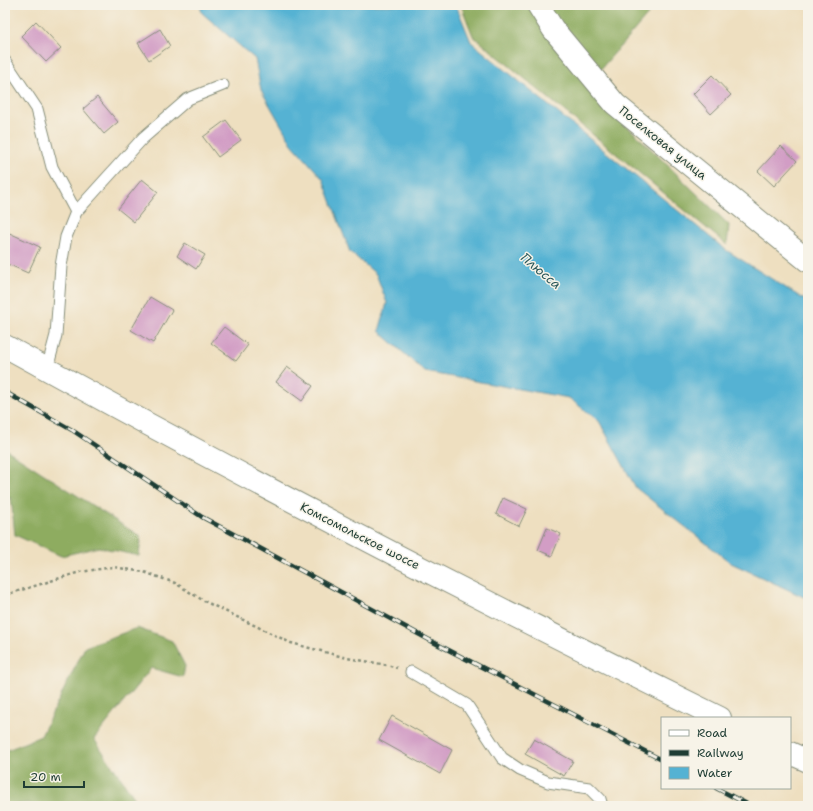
<svg xmlns="http://www.w3.org/2000/svg" width="813" height="811" font-family="'Shantell Sans',sans-serif">
	<style>
		.forest { fill: #8eac60; stroke: #56744a }
		.water { fill: #55b2d3; stroke: #3a7884 }
		.building { fill: #d29dc5 }
		.lines { fill: none; stroke-linecap: round; stroke-linejoin: round }
		.service-casing { stroke: #868e7a; stroke-width: 13 }
		.minor-casing { stroke: #868e7a; stroke-width: 24 }
		.secondary-casing { stroke: #868e7a; stroke-width: 24 }
		.path { stroke: #868e7a; stroke-width: 2.5; stroke-dasharray: 3 3; stroke-linecap: butt }
		.service { stroke: #fff; stroke-width: 11 }
		.minor { stroke: #fff; stroke-width: 22 }
		.secondary { stroke: #fff; stroke-width: 22 }
		.rail-casing { stroke: #1f3d34; stroke-width: 4.5 }
		.rail { stroke: #f7f3e8; stroke-width: 3; stroke-dasharray: 9; stroke-linecap: butt }
		.labels { text-anchor: middle; dominant-baseline: central; stroke-width: 3; stroke-linejoin: round; paint-order: stroke }
		.street-label { font-size: 12px; fill: #1f3d34; stroke: #f7f3e8 }
		.water-label { font-size: 13px; font-style: italic; fill: #2c5a5c; stroke: #f7f3e8 }
	</style>
	<rect width="100%" height="100%" fill="#f7f3e8"/>
	<filter id="ink" filterUnits="userSpaceOnUse"><feTurbulence type="fractalNoise" baseFrequency=".025" numOctaves="2"/><feDisplacementMap in="SourceGraphic" scale="8" xChannelSelector="R" yChannelSelector="G"/><feConvolveMatrix kernelMatrix="1 2 1 2 8 2 1 2 1" color-interpolation-filters="sRGB"/></filter>
	<filter id="wash" filterUnits="userSpaceOnUse"><feTurbulence type="fractalNoise" baseFrequency=".012" numOctaves="4" result="noise"/><feDisplacementMap in="SourceGraphic" scale="16" xChannelSelector="R" yChannelSelector="G"/><feGaussianBlur stdDeviation="0.9" result="paint"/><feColorMatrix in="noise" values="0 0 0 0 0 0 0 0 0 0 0 0 0 0 0 0 0 1.4 0 .05"/><feComposite in="paint" operator="in"/></filter>
	<g filter="url(#wash)">
		<rect width="100%" height="100%" fill="#eedfc0"/>
		<g class="forest">
			<path d="M461 5H656L586 86 729 225 727 245 473 36Z"/>
			<path d="M5 450H7L141 537 139 556 99 547 61 556 15 535 11 497 5 504Z"/>
			<path d="M137 628 172 641 185 666 183 677 151 668 94 739 140 806H36L28 803 5 806V751L41 736 85 647Z"/>
		</g>
		<path class="water" d="M200 5H456L471 42 726 250 808 302V599L731 563 636 488 599 421 569 398 425 372 379 331 387 303 376 274 350 252 323 179 292 144 261 90 255 59 202 13Z"/>
		<g id="blocks">
			<g class="building">
				<path d="M36 21 61 48 46 62 21 36Z"/>
				<path d="M160 29 170 46 149 60 138 43Z"/>
				<path d="M712 75 731 95 711 114 693 94Z"/>
				<path d="M97 97 118 122 104 134 83 109Z"/>
				<path d="M226 120 241 140 218 157 203 137Z"/>
				<path d="M781 146 797 161 774 186 758 171Z"/>
				<path d="M142 179 158 192 134 222 118 209Z"/>
				<path d="M5 231 40 247 28 273 5 263Z"/>
				<path d="M185 243 205 255 196 269 177 256Z"/>
				<path d="M150 297 172 310 153 343 131 330Z"/>
				<path d="M224 327 248 345 236 361 211 343Z"/>
				<path d="M287 367 313 386 302 401 276 382Z"/>
				<path d="M503 498 527 509 519 526 496 514Z"/>
				<path d="M547 528 561 534 552 556 538 550Z"/>
				<path d="M392 716 452 750 440 774 379 740Z"/>
				<path d="M534 739 573 761 564 776 525 754Z"/>
			</g>
		</g>
	</g>
	<g filter="url(#ink)">
		<use href="#blocks" fill-opacity="0" stroke="#868e7a" stroke-width="1"/>
		<g class="lines">
			<g class="service-casing">
				<g id="service">
					<path d="M5 61 37 109 52 167 76 212"/>
					<path d="M47 369 56 335 61 266 66 237 76 212 143 138 188 99 223 85"/>
					<path d="M411 672 467 705 502 758 520 770 548 782 589 788 600 799 602 806"/>
				</g>
			</g>
			<g class="minor-casing">
				<path id="minor" d="M538 5 553 29 615 104 808 261"/>
			</g>
			<g class="secondary-casing">
				<g id="secondary">
					<path d="M5 346C240 476 479 600 720 718"/>
					<path d="M790 753 808 761"/>
				</g>
			</g>
			<path class="path" d="M5 595 80 572 113 567 144 572 175 583 204 601 291 643 347 658 387 665 397 668"/>
			<use href="#service" class="service"/>
			<use href="#minor" class="minor"/>
			<use href="#secondary" class="secondary"/>
			<g class="rail-casing">
				<g id="rail">
					<path d="M5 392 72 430 202 517 435 643 662 760"/>
					<path d="M716 788 751 806"/>
				</g>
			</g>
			<use href="#rail" class="rail"/>
		</g>
	</g>
	<g class="labels">
		<g class="street-label">
			<text transform="translate(663 143) rotate(39)">Поселковая улица</text>
			<text transform="translate(360 536) rotate(27)">Комсомольское шоссе</text>
		</g>
		<g class="water-label">
			<text transform="translate(541 271) rotate(40)">Плюсса</text>
		</g>
	</g>
	<rect width="813" height="811" fill="none" stroke="#f7f3e8" stroke-width="20"/>
	<rect x="661" y="717" width="130" height="72" fill="#f7f3e8" stroke="#a1aaa0"/>
	<rect x="669" y="730" width="20" height="6" fill="#ffffff" stroke="#a1aaa0"/>
	<text x="697" y="737" font-size="12" fill="#1f3d34">Road</text>
	<rect x="669" y="750" width="20" height="6" fill="#1f3d34" stroke="#a1aaa0"/>
	<text x="697" y="757" font-size="12" fill="#1f3d34">Railway</text>
	<rect x="669" y="767" width="20" height="12" fill="#55b2d3" stroke="#a1aaa0"/>
	<text x="697" y="777" font-size="12" fill="#1f3d34">Water</text>
	<path d="M24 781v6h60v-6" fill="none" stroke="#1f3d34" stroke-width="2"/>
	<text x="30" y="781" font-size="12" fill="#1f3d34" stroke="#f7f3e8" stroke-width="3" paint-order="stroke">20 m</text>
</svg>
